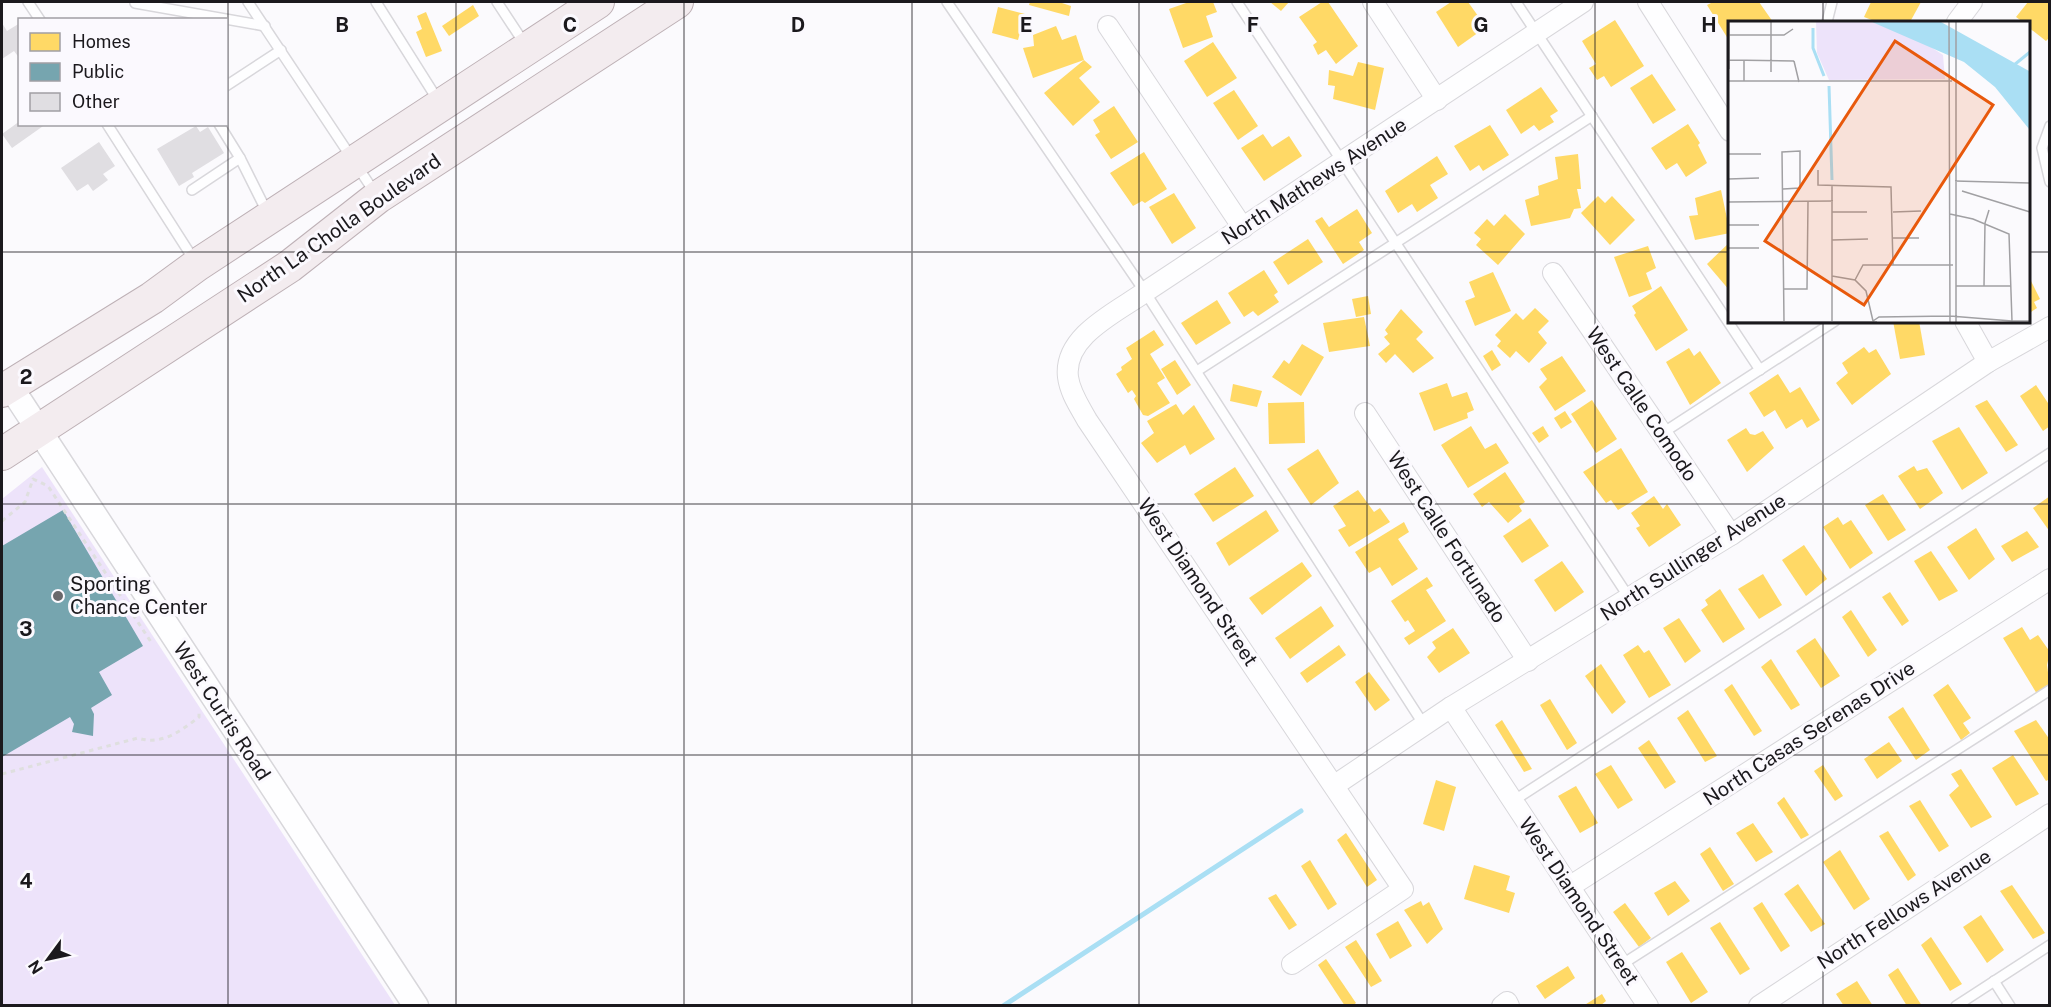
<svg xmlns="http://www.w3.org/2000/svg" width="2051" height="1007" font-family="'Public Sans',sans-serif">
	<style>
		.green { fill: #ede3fa }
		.homes { fill: #ffd966 }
		.public { fill: #76a5af }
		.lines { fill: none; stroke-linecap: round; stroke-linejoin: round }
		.stream { stroke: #aadff4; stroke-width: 5 }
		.building { fill: #e0dee2 }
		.service-casing { stroke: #d8d7db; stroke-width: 12 }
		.minor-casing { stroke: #d8d7db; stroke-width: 22 }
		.tertiary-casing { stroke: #d8d7db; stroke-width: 27 }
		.primary-casing { stroke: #beb1b6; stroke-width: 34 }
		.path { stroke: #dfdfdf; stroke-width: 3; stroke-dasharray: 4.5 4.5; stroke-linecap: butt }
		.service { stroke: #fefeff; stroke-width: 9 }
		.minor { stroke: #fefeff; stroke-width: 20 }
		.tertiary { stroke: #fefeff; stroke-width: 24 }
		.primary { stroke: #f3ecef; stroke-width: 32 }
		.grid { fill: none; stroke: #1b191d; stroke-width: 1.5; stroke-opacity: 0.55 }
		.poi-dot { fill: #69686b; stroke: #fbf9fe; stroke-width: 2 }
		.labels { text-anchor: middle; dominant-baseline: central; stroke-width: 6; stroke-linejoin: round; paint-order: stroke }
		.street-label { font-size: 20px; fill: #1b191d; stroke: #fbf9fe }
		.poi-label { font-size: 20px; fill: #1b191d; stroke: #fbf9fe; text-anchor: start }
		.inset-river { fill: none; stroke: #aadff4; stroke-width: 3 }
		.inset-road { fill: none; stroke: #a1a0a3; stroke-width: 1.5 }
		.view { fill: #e8590c; fill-opacity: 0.15; stroke: #e8590c; stroke-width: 3 }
		.inset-edge { fill: none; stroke: #1b191d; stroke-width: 3 }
		.grid-label { font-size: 20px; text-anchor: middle; font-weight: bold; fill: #1b191d; stroke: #fbf9fe; stroke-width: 6; stroke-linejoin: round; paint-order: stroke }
	</style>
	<rect width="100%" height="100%" fill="#fbfafd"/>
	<path class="green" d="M42 467 395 1005 2 1006V499Z"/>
	<g class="homes">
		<path d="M1030 2H1059L1071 6 1069 16 1029 5Z"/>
		<path d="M1189 2H1213L1217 12 1206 16 1213 37 1183 48 1169 9Z"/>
		<path d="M1270 2H1289L1281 11Z"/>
		<path d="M1322 2H1328L1358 46 1336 64 1326 50 1318 55 1313 45 1317 42 1299 17Z"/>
		<path d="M1451 2H1468L1486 27 1458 47 1436 12Z"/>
		<path d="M1713 2H1759L1773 22H1730V42L1707 5Z"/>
		<path d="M1871 2H1921L1910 22H1877L1864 17Z"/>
		<path d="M2028 2H2050V37L2046 41 2028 27V22H2023L2016 17Z"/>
		<path d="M473 5 479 16 449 36 442 26Z"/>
		<path d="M998 7 1025 14 1018 40 992 33Z"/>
		<path d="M426 12 442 51 426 57 416 32 422 29 417 16Z"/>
		<path d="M1615 20 1644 66 1611 87 1604 76 1597 80 1589 68 1596 64 1582 41Z"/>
		<path d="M1056 26 1062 40 1076 35 1084 60 1092 67 1079 78 1100 102 1073 126 1044 93 1084 60 1033 78 1023 48 1034 46 1033 35Z"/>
		<path d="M1213 42 1237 78 1207 97 1184 61Z"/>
		<path d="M1358 62 1384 68 1375 110 1333 99 1335 86 1328 85 1329 70 1353 76Z"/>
		<path d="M1652 74 1676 110 1653 124 1630 88Z"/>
		<path d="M1541 87 1558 111 1550 116 1554 122 1539 131 1534 125 1521 134 1506 110Z"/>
		<path d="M1234 90 1258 126 1238 140 1213 103Z"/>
		<path d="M1114 106 1138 142 1111 159 1095 135 1100 132 1093 120Z"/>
		<path d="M1688 124 1700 143 1698 145 1707 163 1686 177 1677 163 1666 170 1651 148Z"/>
		<path d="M1490 125 1509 155 1483 171 1479 165 1470 171 1454 146Z"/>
		<path d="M1263 134 1272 147 1289 136 1302 156 1264 181 1241 148Z"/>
		<path d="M1144 152 1167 189 1145 203 1142 201 1133 206 1110 173Z"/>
		<path d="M1578 154 1581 189H1577L1581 208 1574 209 1570 218 1531 226 1525 200 1539 195 1538 186 1558 179 1555 157Z"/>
		<path d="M1437 156 1448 174 1430 185 1438 198 1417 212 1412 204 1398 213 1385 191Z"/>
		<path d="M1721 190 1730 233 1695 240 1689 216 1698 215 1695 198Z"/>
		<path d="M1174 193 1196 228 1172 244 1149 207Z"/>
		<path d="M1598 196 1605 203 1612 196 1635 220 1610 245 1581 213Z"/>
		<path d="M1357 209 1372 233 1359 242 1364 250 1343 264 1315 221 1322 217 1329 227Z"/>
		<path d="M1505 214 1525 234 1498 265 1476 245 1481 239 1474 233 1487 219 1494 226Z"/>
		<path d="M1308 239 1323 262 1288 285 1273 262Z"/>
		<path d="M1730 242V291L1707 264Z"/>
		<path d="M1648 246 1656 268 1646 273 1652 289 1629 297 1614 257Z"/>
		<path d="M1264 270 1278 292 1274 295 1279 302 1258 316 1253 311 1244 317 1228 293Z"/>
		<path d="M1493 272 1511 311 1475 326 1465 301 1475 297 1469 282Z"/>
		<path d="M2028 275 2040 299 2034 302 2037 308 2028 314Z"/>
		<path d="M1661 286 1688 330 1656 351 1634 315 1636 313 1632 306Z"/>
		<path d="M1368 296 1371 314 1356 317 1352 299Z"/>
		<path d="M1217 300 1231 323 1196 345 1181 323Z"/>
		<path d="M1535 308 1549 321 1538 332 1547 343 1529 363 1516 351 1510 358 1497 346 1501 341 1495 335 1516 313 1523 320Z"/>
		<path d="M1401 309 1423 332 1416 339 1434 358 1413 373 1395 354 1386 363 1378 354 1390 344 1384 337 1388 334 1385 330Z"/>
		<path d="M1364 317 1370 346 1329 352 1323 323Z"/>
		<path d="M1893 321H1919L1925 355 1900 359Z"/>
		<path d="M1154 330 1164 345 1150 354 1165 378 1157 383 1170 403 1148 416 1143 415 1134 399 1136 396 1132 390 1128 393 1116 374 1122 370 1121 367 1132 359 1126 348Z"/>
		<path d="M1302 344 1324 357 1301 396 1272 377 1284 360 1289 364Z"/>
		<path d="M1864 347 1869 353 1876 349 1891 374 1852 405 1836 383 1848 373 1842 363Z"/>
		<path d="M1689 348 1694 356 1700 351 1721 383 1690 405 1666 362Z"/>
		<path d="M1492 350 1501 365 1492 371 1483 356Z"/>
		<path d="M1562 356 1586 391 1555 411 1539 387 1547 379 1540 369Z"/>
		<path d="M1175 360 1191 385 1177 395 1161 369Z"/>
		<path d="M1778 374 1790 393 1800 387 1820 420 1807 428 1802 419 1786 429 1775 410 1764 417 1749 393Z"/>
		<path d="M1447 383 1452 397 1467 392 1474 410 1467 413 1468 418 1434 431 1419 393Z"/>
		<path d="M1233 384 1262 391 1257 407 1230 401Z"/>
		<path d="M2036 385 2050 406V426L2043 431 2020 396Z"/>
		<path d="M1592 400 1617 439 1596 453 1571 414Z"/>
		<path d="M1987 400 2018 445 2006 452 1975 406Z"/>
		<path d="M1304 402 1305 443 1269 444 1268 403Z"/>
		<path d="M1176 404 1183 415 1194 405 1215 439 1190 455 1185 445 1157 463 1141 443 1154 433 1147 421Z"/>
		<path d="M1565 411 1572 422 1561 429 1554 418Z"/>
		<path d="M1471 426 1485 449 1496 443 1509 463 1468 488 1441 445Z"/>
		<path d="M1543 426 1549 436 1539 443 1532 433Z"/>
		<path d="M1959 427 1988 473 1962 490 1932 441Z"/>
		<path d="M1746 428 1750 434 1755 435 1763 431 1774 448 1747 472 1727 440Z"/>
		<path d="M1621 448 1648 492 1618 510 1611 500 1606 503 1583 472Z"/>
		<path d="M1318 449 1339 483 1311 505 1287 469Z"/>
		<path d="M1914 466 1917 471 1927 468 1943 493 1920 509 1898 476Z"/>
		<path d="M1235 467 1254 496 1213 522 1194 494Z"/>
		<path d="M1505 472 1525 502 1519 506 1522 511 1508 523 1489 502 1482 507 1473 494Z"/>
		<path d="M1358 490 1374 512 1380 508 1390 522 1349 547 1338 530 1346 526 1333 506Z"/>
		<path d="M1883 494 1906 530 1888 541 1865 505Z"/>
		<path d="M1654 496 1663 509 1667 504 1681 525 1649 547 1636 528 1640 526 1631 513Z"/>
		<path d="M2050 496V532L2033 508Z"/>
		<path d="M1266 510 1279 531 1229 566 1216 543Z"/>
		<path d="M1838 517 1843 525 1851 520 1873 553 1850 569 1823 527Z"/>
		<path d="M1530 518 1549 546 1522 563 1503 536Z"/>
		<path d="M1404 522 1409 532 1398 539 1418 569 1392 586 1380 567 1369 573 1355 552Z"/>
		<path d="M1976 528 1995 559 1969 580 1947 547Z"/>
		<path d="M2027 531 2039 547 2012 562 2001 546Z"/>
		<path d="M1804 545 1827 579 1806 596 1782 560Z"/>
		<path d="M1931 551 1958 591 1939 601 1914 561Z"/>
		<path d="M1562 561 1584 592 1555 612 1534 580Z"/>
		<path d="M1302 562 1312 576 1262 615 1249 598Z"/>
		<path d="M1763 574 1782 605 1759 619 1738 589Z"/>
		<path d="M1427 577 1433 586 1426 590 1446 621 1409 645 1404 638 1415 631 1408 620 1405 622 1391 601Z"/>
		<path d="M1720 589 1745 629 1723 643 1701 610 1708 605 1705 600Z"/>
		<path d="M1890 592 1909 621 1902 626 1882 597Z"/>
		<path d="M1321 606 1334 626 1290 659 1275 638Z"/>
		<path d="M1851 610 1877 650 1868 657 1842 617Z"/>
		<path d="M1679 618 1701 651 1685 663 1663 628Z"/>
		<path d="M2022 627 2030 640 2038 635 2050 652 2047 665 2050 687 2037 694 2003 638Z"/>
		<path d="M1453 628 1470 653 1439 673 1427 657 1436 648 1432 642Z"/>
		<path d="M1815 638 1840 676 1821 688 1796 651Z"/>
		<path d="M1339 645 1346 655 1307 683 1300 673Z"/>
		<path d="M1638 645 1644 653 1649 650 1671 685 1649 698 1623 655Z"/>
		<path d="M1771 659 1800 705 1791 710 1761 667Z"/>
		<path d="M1601 664 1626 702 1612 714 1585 676Z"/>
		<path d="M1369 672 1390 700 1375 711 1355 682Z"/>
		<path d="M1732 684 1762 731 1754 736 1724 690Z"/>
		<path d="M1948 684 1971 718 1963 723 1970 733 1961 740 1933 695Z"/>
		<path d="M1550 699 1577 743 1567 750 1540 705Z"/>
		<path d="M1903 707 1930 750 1916 760 1888 717Z"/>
		<path d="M1688 710 1717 756 1705 762 1677 718Z"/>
		<path d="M1502 720 1532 769 1524 772 1495 725Z"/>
		<path d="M2036 720 2050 740V779L2046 781 2014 731Z"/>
		<path d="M1649 740 1676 782 1665 789 1638 748Z"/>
		<path d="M1889 742 1902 761 1877 779 1864 759Z"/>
		<path d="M2013 755 2039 794 2016 806 1992 768Z"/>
		<path d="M1611 765 1633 800 1618 809 1595 774Z"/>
		<path d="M1823 765 1843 796 1835 801 1814 771Z"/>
		<path d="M1961 769 1992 817 1971 828 1949 795 1959 786 1951 774Z"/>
		<path d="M1436 780 1456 787 1444 831 1423 824Z"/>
		<path d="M1576 786 1598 823 1580 833 1558 796Z"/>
		<path d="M1784 797 1809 835 1801 839 1777 803Z"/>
		<path d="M1920 800 1949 846 1939 852 1909 806Z"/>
		<path d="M1753 823 1773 852 1756 862 1736 833Z"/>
		<path d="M1888 831 1916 875 1908 881 1879 836Z"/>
		<path d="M1346 833 1377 880 1367 887 1337 840Z"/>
		<path d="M1710 847 1734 884 1723 891 1700 854Z"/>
		<path d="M1840 850 1870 899 1854 910 1823 862Z"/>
		<path d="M1310 860 1337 904 1328 910 1301 866Z"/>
		<path d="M1474 865 1510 876 1506 890 1515 893 1509 913 1464 899Z"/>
		<path d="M1675 881 1690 901 1668 916 1654 893Z"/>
		<path d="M1798 884 1825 924 1811 932 1784 894Z"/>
		<path d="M2012 885 2045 933 2033 939 2000 891Z"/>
		<path d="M1276 894 1297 925 1289 930 1268 898Z"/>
		<path d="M1421 901 1423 906 1429 902 1443 929 1427 944 1404 910Z"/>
		<path d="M1762 902 1790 946 1781 952 1753 908Z"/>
		<path d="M1625 903 1651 938 1639 947 1613 912Z"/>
		<path d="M1981 915 2004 950 1987 963 1963 927Z"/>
		<path d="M1398 921 1412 946 1390 959 1376 934Z"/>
		<path d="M1720 922 1750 969 1740 975 1710 928Z"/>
		<path d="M1931 937 1962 984 1950 991 1921 945Z"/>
		<path d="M1356 940 1382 981 1371 987 1345 947Z"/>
		<path d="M1682 952 1708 992 1691 1003 1666 962Z"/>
		<path d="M1326 959 1356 1003 1352 1006H1345L1318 965Z"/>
		<path d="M1568 966 1575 978 1545 999 1536 986Z"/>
		<path d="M1898 968 1922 1006H1907L1888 975Z"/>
		<path d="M1857 981 1873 1006H1844L1836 994Z"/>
		<path d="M1602 994 1606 1001 1600 1006H1583Z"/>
	</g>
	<path class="public" d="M63 510 143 646 99 672 112 695 91 708 94 714 93 736 72 732 74 724 70 717 2 757V546Z"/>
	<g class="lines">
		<path class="stream" d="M1003 1006 1301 811"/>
	</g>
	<g class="building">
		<path d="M2 23 7 31 20 23V59L14 51 2 59Z"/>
		<path d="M20 121V124H46L12 148 2 134Z"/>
		<path d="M196 126 200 132 208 127 224 153 192 173 194 177 179 186 157 149Z"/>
		<path d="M99 142 115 166 103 174 108 180 93 191 88 184 77 191 61 168Z"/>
	</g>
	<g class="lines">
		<g class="service-casing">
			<g id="service">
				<path d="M28 2 40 20"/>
				<path d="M248 2 375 193"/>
				<path d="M376 2 439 102"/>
				<path d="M497 2 526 46"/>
				<path d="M947 2 1145 292 1424 725"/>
				<path d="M1237 2 1630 599"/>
				<path d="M1516 2 1760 370"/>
				<path d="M135 3 265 26"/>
				<path d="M1827 22 1832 2"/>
				<path d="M226 86 281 50"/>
				<path d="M107 124 194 260"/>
				<path d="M219 124 240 158 267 212"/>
				<path d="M2050 126 2042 148 2050 182"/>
				<path d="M192 190 240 158"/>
				<path d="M1197 371 1592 116"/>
				<path d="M1661 434 1835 321"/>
				<path d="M1513 801 2050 453"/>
				<path d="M1621 965 2050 690"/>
				<path d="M1994 981 2010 1006"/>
				<path d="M1956 1006 2050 945"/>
			</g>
		</g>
		<g class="minor-casing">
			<g id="minor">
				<path d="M1373 2 1437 100"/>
				<path d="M1648 2 1730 131"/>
				<path d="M1957 22 1972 2"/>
				<path d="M1108 26 1243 228"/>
				<path d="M1553 273 1731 535"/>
				<path d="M1965 321 1988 362"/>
				<path d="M1365 413 1528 661"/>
				<path d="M1451 707 1648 1006"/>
				<path d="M1335 785 1451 707 1731 535 1988 362 2050 327"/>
				<path d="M1569 887 2050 579"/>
				<path d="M1292 964 1403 889 1087 420C1080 407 1070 393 1068 377 1063 336 1117 312 1145 292L1583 2"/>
				<path d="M1502 1006 1507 1002 1509 1006"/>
				<path d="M1759 1006 2050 814"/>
			</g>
		</g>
		<g class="tertiary-casing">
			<path id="tertiary" d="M10 386 416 1006"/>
		</g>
		<g class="primary-casing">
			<g id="primary">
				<path d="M2 391 152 298 197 265 598 2"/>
				<path d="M2 454 290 266 378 197 677 2"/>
			</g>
		</g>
		<g class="path">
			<path d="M2 521 25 502 33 479 48 486 151 642"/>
			<path d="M2 774 138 738C162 746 182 730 199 717V712"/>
		</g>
		<use href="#service" class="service"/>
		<use href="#minor" class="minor"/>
		<use href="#tertiary" class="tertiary"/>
		<use href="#primary" class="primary"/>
	</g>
	<path class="grid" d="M228 2V1006M456 2V1006M684 2V1006M912 2V1006M1139 2V1006M1367 2V1006M1595 2V1006M1823 2V22M2 252H1730M2028 252H2050M1823 321V1006M2 504H2050M2 755H2050"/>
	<circle class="poi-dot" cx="58" cy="596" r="6"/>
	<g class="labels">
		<g class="street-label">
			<text transform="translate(1314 181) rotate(-33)">North Mathews Avenue</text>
			<text transform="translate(339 228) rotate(-35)">North La Cholla Boulevard</text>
			<text transform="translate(1642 404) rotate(56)">West Calle Comodo</text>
			<text transform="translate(1447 537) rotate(57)">West Calle Fortunado</text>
			<text transform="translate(1693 557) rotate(-33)">North Sullinger Avenue</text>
			<text transform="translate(1198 582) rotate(56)">West Diamond Street</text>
			<text transform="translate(222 711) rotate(57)">West Curtis Road</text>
			<text transform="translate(1809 733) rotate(-33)">North Casas Serenas Drive</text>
			<text transform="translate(1579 901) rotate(56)">West Diamond Street</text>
			<text transform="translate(1904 909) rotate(-33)">North Fellows Avenue</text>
		</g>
		<g class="poi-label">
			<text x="70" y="584">Sporting<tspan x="70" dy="23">Chance Center</tspan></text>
		</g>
	</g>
	<g transform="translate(1728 21)">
		<rect width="302" height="302" fill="#fbfafd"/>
		<path d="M88 1H144L192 19 215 34 217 58 101 59 89 32Z" fill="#ede3fa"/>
		<path d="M144 1H213L301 50V108L267 66 236 41Z" fill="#aadff4"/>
		<path class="inset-river" d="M85 7V27L96 55M286 44 302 31M101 65 104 159"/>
		<path class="inset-road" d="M1 1V48M43 1V51M221 1 222 301M1 14H56L65 8M1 39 66 40M16 39V60M66 40 71 61M0 60H224M0 133H33M90 149V164L163 166 165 244M0 158 31 157M227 160 302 162M55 168 72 167V130L54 131 56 300M234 170 302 191M0 181 105 180M104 191H139M165 191 193 190M222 193 245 198 281 213 284 300M0 204H31M165 217H191M104 219 140 218M0 227H31M104 255 127 259 138 270 145 300M127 259 135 244H225M228 265H283M256 265 257 202 261 189M56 268H79L80 181M104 300V164M145 300 151 296 222 295 284 300M281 300H302M0 301H149M228 301V1"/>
		<path class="view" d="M167 20 265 84 136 284 37 220Z"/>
		<rect width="302" height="302" class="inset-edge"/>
	</g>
	<g class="grid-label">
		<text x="342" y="32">B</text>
		<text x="570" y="32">C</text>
		<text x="798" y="32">D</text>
		<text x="1026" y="32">E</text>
		<text x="1253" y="32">F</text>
		<text x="1481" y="32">G</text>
		<text x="1709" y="32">H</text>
		<text x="26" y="384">2</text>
		<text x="26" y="636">3</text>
		<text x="26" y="888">4</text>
	</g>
	<rect width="2051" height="1007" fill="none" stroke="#1b191d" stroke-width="6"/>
	<rect x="18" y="18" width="210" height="108" fill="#fbf9fe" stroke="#a19fa4" stroke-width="1.5"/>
	<rect x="30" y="33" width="30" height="18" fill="#ffd966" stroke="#a19fa4" stroke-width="1.5"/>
	<text x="72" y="48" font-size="18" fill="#1b191d">Homes</text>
	<rect x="30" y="63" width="30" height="18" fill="#76a5af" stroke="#a19fa4" stroke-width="1.5"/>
	<text x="72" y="78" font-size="18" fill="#1b191d">Public</text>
	<rect x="30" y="93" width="30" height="18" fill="#e0dee2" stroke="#a19fa4" stroke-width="1.5"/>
	<text x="72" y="108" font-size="18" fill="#1b191d">Other</text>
	<g transform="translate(48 959) rotate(237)" stroke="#fbf9fe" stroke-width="4.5" paint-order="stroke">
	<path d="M0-4.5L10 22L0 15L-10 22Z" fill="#1b191d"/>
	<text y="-9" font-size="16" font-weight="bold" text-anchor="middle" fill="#1b191d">N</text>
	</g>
</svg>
